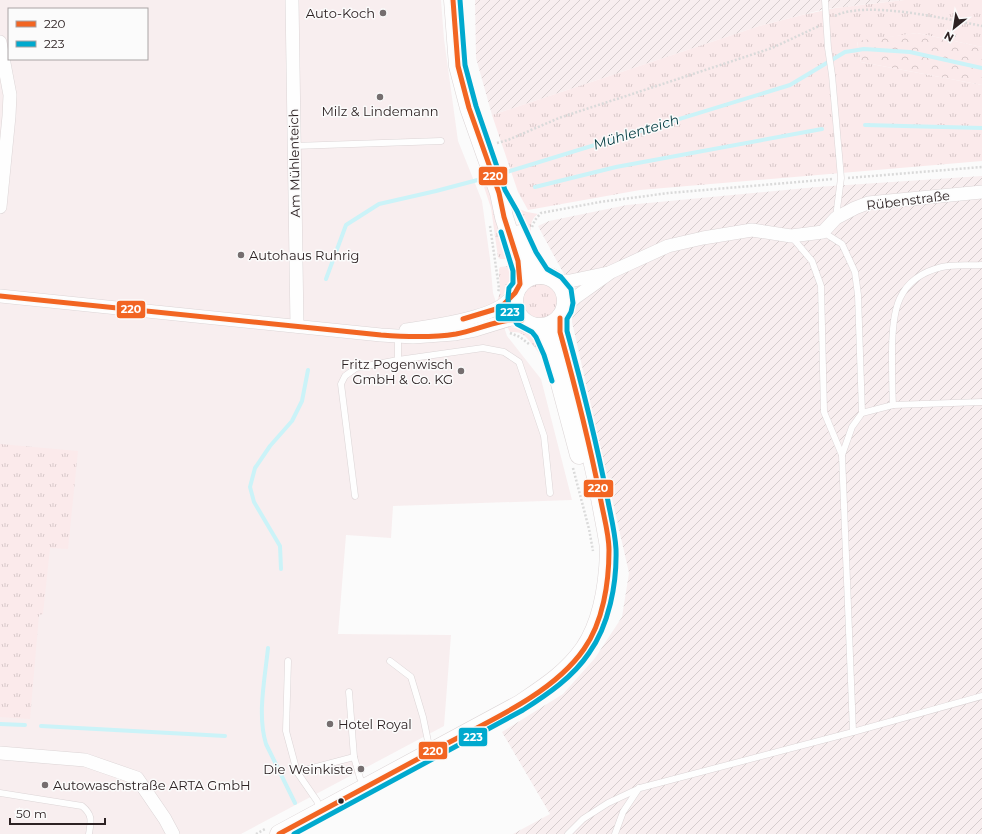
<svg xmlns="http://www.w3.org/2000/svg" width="982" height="834" font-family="Montserrat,sans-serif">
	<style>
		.built { fill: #f8eeef; fill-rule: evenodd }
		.industrial { fill: url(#industrial-furrows) }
		.grass { fill: url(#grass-tufts) }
		.forest { fill: url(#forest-crowns) }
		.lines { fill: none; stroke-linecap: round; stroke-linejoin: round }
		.stream { stroke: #cbf3f8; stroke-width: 4 }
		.service-casing { stroke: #dcd5d6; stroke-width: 7 }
		.minor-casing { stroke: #dcd5d6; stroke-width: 14 }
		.secondary-casing { stroke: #dcd5d6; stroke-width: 19 }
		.path { stroke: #dadada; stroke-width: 2.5; stroke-dasharray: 2 2; stroke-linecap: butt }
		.service { stroke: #fefefe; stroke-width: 6 }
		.minor { stroke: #fefefe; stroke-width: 13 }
		.secondary { stroke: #fefefe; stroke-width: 18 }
		.bus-1-casing { stroke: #fbfbfb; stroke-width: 8 }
		.bus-2-casing { stroke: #fbfbfb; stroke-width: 8 }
		.bus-1 { stroke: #f26522; stroke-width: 5 }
		.bus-2 { stroke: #00a9ce; stroke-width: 5 }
		.poi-dot { fill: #756e6f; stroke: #fbfbfb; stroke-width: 1.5 }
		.bus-dot { fill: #2d2223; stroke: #fbfbfb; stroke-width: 1.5 }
		.labels { text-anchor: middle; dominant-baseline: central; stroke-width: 3; stroke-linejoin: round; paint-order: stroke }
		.poi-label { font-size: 13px; fill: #2d2223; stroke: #fbfbfb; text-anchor: end }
		.street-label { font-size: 13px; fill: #2d2223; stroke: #fbfbfb }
		.water-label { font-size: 14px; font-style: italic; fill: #043b41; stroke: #fbfbfb }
		.line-badge { stroke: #fbfbfb; stroke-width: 1.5 }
		.badge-label { font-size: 11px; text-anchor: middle; font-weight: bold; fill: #fff }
	</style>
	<defs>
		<pattern id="industrial-furrows" width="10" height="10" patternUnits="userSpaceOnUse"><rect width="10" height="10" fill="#f8eeef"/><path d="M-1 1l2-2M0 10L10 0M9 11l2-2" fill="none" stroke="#d5cccd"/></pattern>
		<pattern id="grass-tufts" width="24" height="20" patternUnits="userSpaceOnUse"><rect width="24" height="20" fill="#fbeaeb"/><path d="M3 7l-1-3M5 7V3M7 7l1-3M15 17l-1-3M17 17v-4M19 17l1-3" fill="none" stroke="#d7c8c9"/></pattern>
		<pattern id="forest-crowns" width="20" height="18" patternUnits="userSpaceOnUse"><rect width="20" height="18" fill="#fbeaeb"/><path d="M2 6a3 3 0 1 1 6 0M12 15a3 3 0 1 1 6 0" fill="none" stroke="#d7c8c9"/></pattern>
	</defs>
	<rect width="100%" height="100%" fill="#fbfbfb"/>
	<path class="built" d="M0 0H441L444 39 458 141 482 201 490 259 493 293 507 336 541 379 572 500 393 506 391 538 346 535 338 634 451 635 444 726 241 834H0ZM9 9H147V59H9Z"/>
	<g class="industrial">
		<path d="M475 0H904L825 9 759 26 492 115 476 58Z"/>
		<path d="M982 176V834H513L550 814 502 732 563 694 595 658 622 617 629 573 572 322 573 290 553 254 538 226 549 221 627 205 817 187Z"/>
	</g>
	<g class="grass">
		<path d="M904 0H982V47L917 33 857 42 861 62 982 85V161L640 190 528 210 518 192 492 115 759 26 802 15 835 8Z"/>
		<path d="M488 185 511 259H500L498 257 491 208 484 187Z"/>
		<path d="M514 207 527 212 538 214C528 221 531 232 533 243L527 238 513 208Z"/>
		<path d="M508 266 513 268C511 281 508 292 497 301L500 293 499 269 500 267Z"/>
		<circle cx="539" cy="301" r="19"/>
		<path d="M507 326 521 329 535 337 554 376C548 367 531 339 522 334 519 332 514 332 510 332Z"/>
		<path d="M0 444 78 451 68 549 50 548 43 614 39 615 30 719 0 717Z"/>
	</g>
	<path class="forest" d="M917 33 982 47V85L861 62 857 41Z"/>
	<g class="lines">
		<g class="stream">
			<path d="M865 125 982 128"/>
			<path d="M497 175 790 85 845 52 864 49 910 52 982 68"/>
			<path d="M535 187 616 167 822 129"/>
			<path d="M326 279 346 225 379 204 436 191 489 177"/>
			<path d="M281 569 280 546 254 502 250 487 255 468 270 446 292 421 302 401 308 370"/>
			<path d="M268 648C265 678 257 715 266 744L295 803"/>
			<path d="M0 724 25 725"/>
			<path d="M41 726 225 736"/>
		</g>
		<g class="service-casing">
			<g id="service">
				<path d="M825 0 828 48 832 75 841 178 836 217"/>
				<path d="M294 146 441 141"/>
				<path d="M823 232 842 244 855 272 858 295 862 413"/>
				<path d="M791 236 812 261 821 286 824 412 842 455"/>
				<path d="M398 360 483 348 504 352 519 362 544 436 550 493"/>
				<path d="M893 405C892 387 892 370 892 353 892 312 896 278 942 267 955 264 969 266 982 265"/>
				<path d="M355 496 341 384 345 376 356 368 398 360V336"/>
				<path d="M288 661 286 731 297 772 317 801 320 810"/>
				<path d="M390 661 411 677 423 717 430 751"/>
				<path d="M853 732 842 455 852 427 862 413 893 405 982 402"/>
				<path d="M354 757 360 778 365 786"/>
				<path d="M297 772 354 757 349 692"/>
				<path d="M0 793 82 806C93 815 91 821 89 834"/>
				<path d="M568 834 583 819 608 803 640 788 853 732 982 696"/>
				<path d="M615 834 623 812 639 788"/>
			</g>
		</g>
		<g class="minor-casing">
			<g id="minor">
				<path d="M292 0 297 326"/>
				<path d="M0 42 10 95 9 116 0 207"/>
				<path d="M557 281H570L608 273"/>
				<path d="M0 296 381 335 413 337 454 334 475 330 511 319 522 320"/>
				<path d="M565 307 576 297 611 272 668 246 703 238 752 230 791 236 823 232 836 218 855 208 868 203 982 192"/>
				<path d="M406 330C432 326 484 319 504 304 508 301 512 297 515 293"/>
				<path d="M0 753 85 760 137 778 165 819 173 834"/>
			</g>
		</g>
		<g class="secondary-casing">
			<g id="secondary">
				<path d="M453 0 458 66 469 108 499 193 504 217 518 261 520 284"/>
				<path d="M520 234 530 255 542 275"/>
				<circle cx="540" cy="301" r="26"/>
				<path d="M536 327 544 337 555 365 579 455"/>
				<path d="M279 834 520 704C545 687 566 674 584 649 603 621 608 584 609 551 609 544 607 537 606 530 603 514 600 498 597 482 586 432 574 382 560 332V318"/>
			</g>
		</g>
		<g class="path">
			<path d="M835 16C865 0 947 19 982 26"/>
			<path d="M497 143 508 140 559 118 772 48 819 26"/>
			<path d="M848 178 982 167"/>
			<path d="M490 226 499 288 498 293"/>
			<path d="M532 227 535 220 541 213 600 202 669 193 833 179"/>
			<path d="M510 333 520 337 529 344"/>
			<path d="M573 468 589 529 593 551"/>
			<path d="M256 834 265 829"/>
		</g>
		<use href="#service" class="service"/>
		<use href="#minor" class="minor"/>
		<use href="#secondary" class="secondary"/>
		<g class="bus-1-casing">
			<g id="bus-1">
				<path d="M453 0 458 66 469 108 499 193 504 217 518 261 520 284 515 293 504 304 496 309 463 319"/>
				<path d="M0 296 381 335C406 337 431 338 456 334 477 330 501 318 522 320"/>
				<path d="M279 834C333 805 386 776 440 747 487 722 553 694 584 649 603 622 609 583 609 550 609 533 603 514 600 496 589 441 575 386 560 332V318"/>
			</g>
		</g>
		<g class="bus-2-casing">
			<g id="bus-2">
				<path d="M501 232 513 271V283L509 288 508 298 509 311 517 324 532 332 536 337 544 355 552 381"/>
				<path d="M294 834 523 710C548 694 573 677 589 653 609 625 617 584 616 549 615 531 610 513 607 496 596 440 582 385 567 331V319L571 312 573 303 571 289 561 277 547 269 536 252 517 211 505 190 476 106 465 65 460 0"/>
			</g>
		</g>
		<use href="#bus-1" class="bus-1"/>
		<use href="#bus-2" class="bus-2"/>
	</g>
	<g class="poi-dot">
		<circle cx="383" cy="13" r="4"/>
		<circle cx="380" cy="97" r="4"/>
		<circle cx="241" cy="255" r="4"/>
		<circle cx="461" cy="371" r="4"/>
		<circle cx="330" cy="724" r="4"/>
		<circle cx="361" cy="769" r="4"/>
		<circle cx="45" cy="785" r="4"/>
	</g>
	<circle class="bus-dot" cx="341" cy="801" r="3.5"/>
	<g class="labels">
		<g class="poi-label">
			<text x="375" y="13">Auto-Koch</text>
			<text x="380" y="111" text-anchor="middle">Milz &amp; Lindemann</text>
			<text x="249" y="255" text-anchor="start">Autohaus Ruhrig</text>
			<text x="453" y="364">Fritz Pogenwisch<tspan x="453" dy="15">GmbH &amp; Co. KG</tspan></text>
			<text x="338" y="724" text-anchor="start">Hotel Royal</text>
			<text x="353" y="769">Die Weinkiste</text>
			<text x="53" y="785" text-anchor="start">Autowaschstraße ARTA GmbH</text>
		</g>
		<g class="street-label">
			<text transform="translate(294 163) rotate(-91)">Am Mühlenteich</text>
			<text transform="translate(908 200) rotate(-7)">Rübenstraße</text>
		</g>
		<g class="water-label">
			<text transform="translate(636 132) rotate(-17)">Mühlenteich</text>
		</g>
	</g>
	<g class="line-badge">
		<rect x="478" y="166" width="30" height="20" rx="4" fill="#f26522"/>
		<rect x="116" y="300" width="30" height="19" rx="4" fill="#f26522"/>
		<rect x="495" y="303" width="30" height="19" rx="4" fill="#00a9ce"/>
		<rect x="583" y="479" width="31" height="19" rx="4" fill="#f26522"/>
		<rect x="458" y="727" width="30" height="20" rx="4" fill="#00a9ce"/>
		<rect x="418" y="741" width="30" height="19" rx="4" fill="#f26522"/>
	</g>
	<g class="badge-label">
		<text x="493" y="180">220</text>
		<text x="131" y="313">220</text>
		<text x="510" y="316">223</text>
		<text x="598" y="492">220</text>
		<text x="473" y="741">223</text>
		<text x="433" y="755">220</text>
	</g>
	<rect x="8" y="8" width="140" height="52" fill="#fbfbfb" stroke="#a9a4a5"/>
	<rect x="16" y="21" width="20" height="6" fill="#f26522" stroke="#a9a4a5"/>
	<text x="44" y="28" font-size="12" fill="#2d2223">220</text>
	<rect x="16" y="41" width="20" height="6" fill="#00a9ce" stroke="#a9a4a5"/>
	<text x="44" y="48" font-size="12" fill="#2d2223">223</text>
	<g transform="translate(954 28) rotate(210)" stroke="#fbfbfb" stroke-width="3" paint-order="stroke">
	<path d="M0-3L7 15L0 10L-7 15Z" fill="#2d2223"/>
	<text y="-6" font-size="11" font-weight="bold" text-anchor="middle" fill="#2d2223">N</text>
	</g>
	<path d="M10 818v6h95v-6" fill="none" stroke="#2d2223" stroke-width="2"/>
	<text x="16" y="818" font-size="12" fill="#2d2223" stroke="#fbfbfb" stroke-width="3" paint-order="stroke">50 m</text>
</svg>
